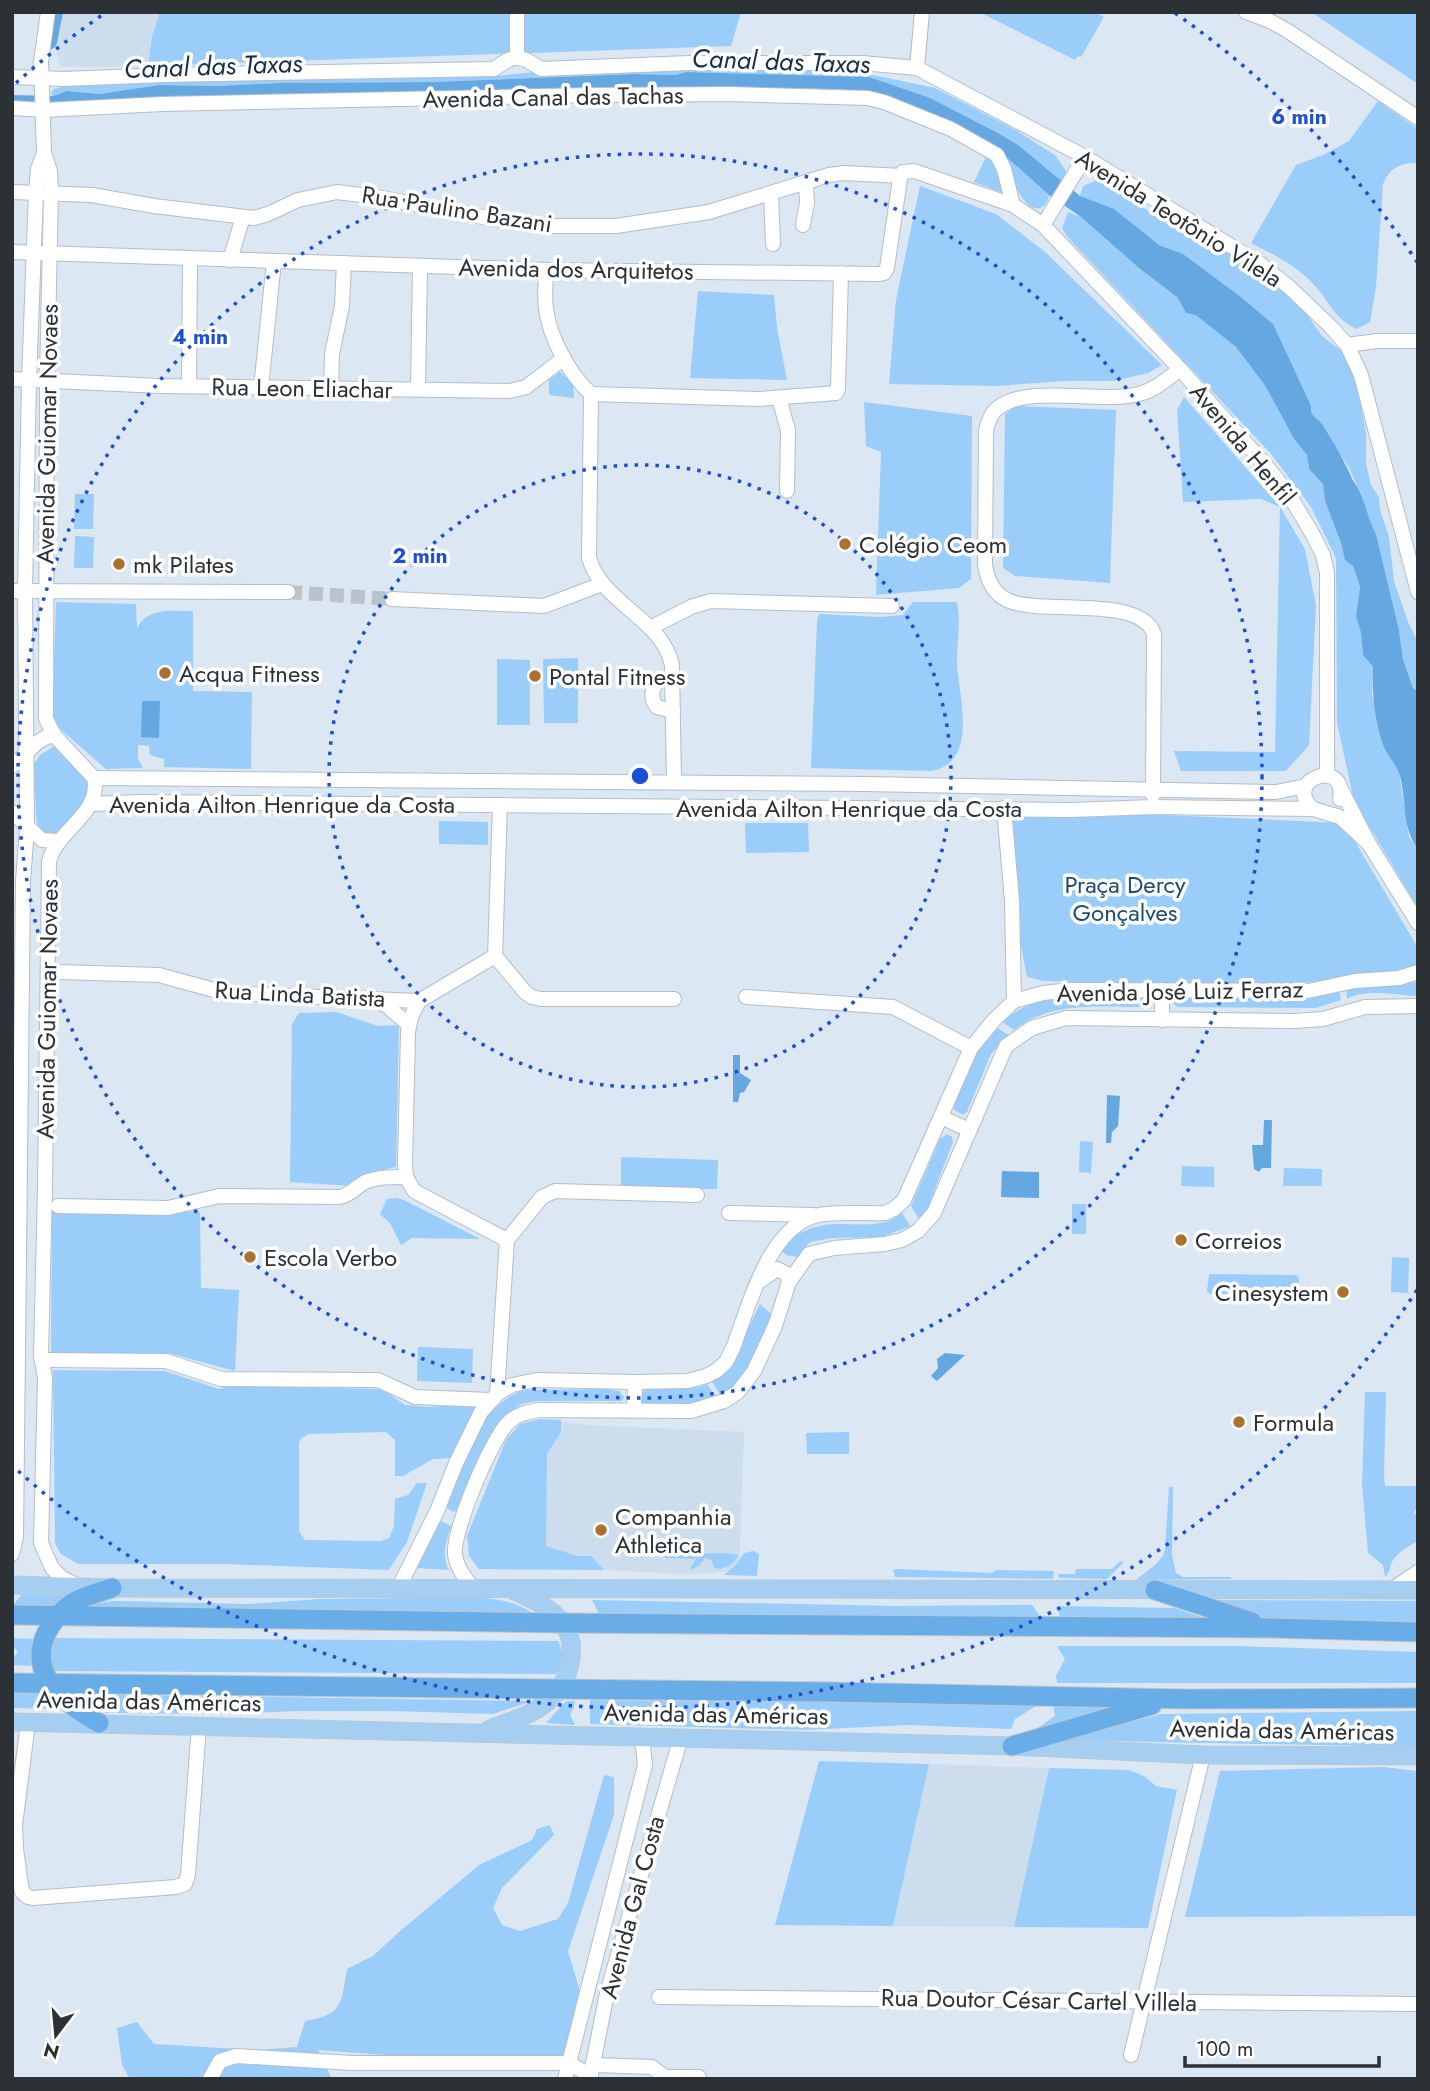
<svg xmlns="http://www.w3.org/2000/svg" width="1430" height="2091" font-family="Jost,sans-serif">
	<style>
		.built { fill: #cde }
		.green { fill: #9acdfa }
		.water { fill: #65a8e1 }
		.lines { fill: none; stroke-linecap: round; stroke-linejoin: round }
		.canal { stroke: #65a8e1; stroke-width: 14 }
		.minor-tunnel { stroke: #b8c3cc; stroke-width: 14; stroke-dasharray: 14 7; stroke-linecap: butt }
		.minor-casing { stroke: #b2bec9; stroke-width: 16 }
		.major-casing { stroke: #c4c5c6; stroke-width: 19 }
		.highway-casing { stroke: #c4c5c6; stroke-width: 21 }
		.minor { stroke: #fff; stroke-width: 14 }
		.major { stroke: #a5cef1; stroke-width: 18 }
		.highway { stroke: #69ade8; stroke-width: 19 }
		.ring { fill: none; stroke: #1d4ed8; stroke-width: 3.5; stroke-dasharray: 3.5 7 }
		.poi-dot { fill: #ab7130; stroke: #fff; stroke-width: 2.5 }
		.labels { text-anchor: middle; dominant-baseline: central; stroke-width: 7; stroke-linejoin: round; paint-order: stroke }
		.street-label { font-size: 24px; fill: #2c3135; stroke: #fff }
		.poi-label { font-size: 24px; fill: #2c3135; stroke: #fff; text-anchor: start }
		.park-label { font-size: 24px; fill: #1c4c73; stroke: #fff }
		.water-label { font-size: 26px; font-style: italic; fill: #132f47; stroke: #fff }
		.centre { fill: #1d4ed8; stroke: #fff; stroke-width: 3.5 }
		.ring-label { font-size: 21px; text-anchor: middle; font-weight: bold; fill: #1d4ed8; stroke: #fff; stroke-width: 7; stroke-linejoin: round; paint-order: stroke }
	</style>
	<rect width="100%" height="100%" fill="#dbe7f2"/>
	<g class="built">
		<path d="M62 12H160L152 36 148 66 60 67 54 39Z"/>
		<path d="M540 1419 587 1425 744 1432 739 1571 687 1574 604 1570 479 1569 469 1556 467 1536 506 1440 520 1424Z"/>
		<path d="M929 1764 1049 1768 1014 1927 893 1926Z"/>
	</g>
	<g class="green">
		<path d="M160 12H741L731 46 148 66 152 36Z"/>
		<path d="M979 12H1095L1104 17 1081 57 1078 56 1075 60Z"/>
		<path d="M1311 12H1418V84Z"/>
		<path d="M655 68 849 70 935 88 1012 128 1055 155 1066 171 1063 184 1048 169 996 132 929 98 869 77 686 72 676 75 635 74 433 82 279 83 217 86 159 85 99 94 67 91 53 96 51 94 53 89 68 86 270 77 294 80 318 77 361 79 439 74 496 76 534 72Z"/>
		<path d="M1378 101 1418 129V163C1399 163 1391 167 1383 184L1376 287 1370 322 1357 329C1336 321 1329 301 1315 286 1298 266 1274 255 1251 243L1296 165 1323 155 1349 141Z"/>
		<path d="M1001 152 1049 195C1048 201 1046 206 1040 208 1021 213 1007 165 1001 152Z"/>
		<path d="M987 155 1006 185 1005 194 974 182Z"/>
		<path d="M1097 180 1160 218 1220 245 1253 268 1301 306 1322 336 1347 355 1359 394 1366 433V464L1371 485 1379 497 1380 510 1389 537 1394 581 1408 622 1418 642V691L1413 688 1403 659 1399 630 1376 534C1363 511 1358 478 1342 457 1334 448 1330 434 1322 424 1318 419 1312 418 1311 412 1310 410 1311 408 1311 406L1183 254 1159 245 1080 196 1083 186Z"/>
		<path d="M920 186 996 214 1044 251 1162 365 1148 373 1113 381H1062L997 386 889 384 896 300Z"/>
		<path d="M1068 212 1081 217 1140 269 1177 297 1186 313 1196 314 1236 347 1266 387 1294 439 1307 455 1309 469 1323 484 1325 501 1341 543 1345 559 1353 566 1360 587 1356 616 1361 633 1363 655 1373 667 1372 696 1376 704 1375 713 1385 748 1399 772 1409 837 1418 849V908L1354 801 1337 723 1336 558 1311 507 1272 455 1071 241 1062 229Z"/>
		<path d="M698 291 774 295 777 328 787 380 690 378Z"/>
		<path d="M560 372 573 383 574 398 549 395V380Z"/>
		<path d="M1184 397 1280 507 1305 549 1316 606 1309 745 1286 771H1181L1174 751 1275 752 1280 507 1261 499 1183 502 1177 410Z"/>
		<path d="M864 402 972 416 971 579 959 588 876 595 881 452 866 446Z"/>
		<path d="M1016 406 1116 410 1110 583 1015 576 1003 568 1005 414Z"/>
		<path d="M75 494H94L93 529H74Z"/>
		<path d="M75 536 94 537 93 568H74Z"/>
		<path d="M56 602 136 604 137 629C146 607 173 611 193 611V691L252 692 251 769 164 767V759L150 755 149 746 138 745V758L143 768 106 769 52 722Z"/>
		<path d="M913 602H957C961 623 957 641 957 662 958 695 980 761 932 771L811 768 817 621 819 614 880 617 903 615Z"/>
		<path d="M578 658V723H544L543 659Z"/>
		<path d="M497 659 530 660V725H497Z"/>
		<path d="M55 746 89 775V795L65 831H59L48 838 38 827 36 816 34 764 40 755Z"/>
		<path d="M1004 808 1344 823 1418 948V968C1391 972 1365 978 1338 980 1240 989 1141 984 1043 981L1027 977 1012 901Z"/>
		<path d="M439 821 488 822V845L439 844Z"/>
		<path d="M745 823H808L809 852 746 853Z"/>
		<path d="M1418 982V996C1397 995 1365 988 1347 999L1346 987Z"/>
		<path d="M1339 988 1341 1000 1316 1008 1178 1007 1173 1004 1178 994Z"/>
		<path d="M1073 996 1149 997 1151 1000 1149 1006 1143 1007C1099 1007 1050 1001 1014 1030L1002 1022C1028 1001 1040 1000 1073 996Z"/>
		<path d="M336 1012 378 1026 399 1025 396 1167 370 1173 352 1186 290 1182 292 1024 299 1013Z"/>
		<path d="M996 1027 1009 1035 991 1054 967 1112 963 1115 954 1110C954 1083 979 1047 996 1027Z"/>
		<path d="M947 1134 952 1137 953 1142 928 1207 919 1219 911 1206 940 1139Z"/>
		<path d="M1080 1141 1093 1142 1091 1173 1079 1172Z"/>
		<path d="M621 1157 718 1160 717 1189 621 1188Z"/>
		<path d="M1182 1166 1214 1167V1187L1181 1186Z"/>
		<path d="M1284 1168 1322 1169V1186H1283Z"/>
		<path d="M397 1198 404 1200 480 1239 412 1238 401 1245 390 1223 380 1214 387 1199Z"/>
		<rect x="1072" y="1204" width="14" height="30"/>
		<path d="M52 1207 200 1212 201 1288 239 1290 235 1371 168 1353H51Z"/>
		<path d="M902 1213 910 1226 882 1237 832 1238 810 1242 797 1257 786 1255 781 1250C820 1202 869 1241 902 1213Z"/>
		<path d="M1392 1257 1409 1258 1408 1293 1391 1292Z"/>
		<path d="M1209 1274 1296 1275 1299 1278 1298 1294H1211L1207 1292Z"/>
		<path d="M760 1304 771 1314 745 1378 721 1396 712 1382 728 1371Z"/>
		<path d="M418 1347 473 1349 472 1383 417 1381Z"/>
		<path d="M53 1370 165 1371 219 1389 228 1386 382 1389 405 1405 428 1407 474 1404 473 1413 455 1458 433 1459 403 1476H395V1440L386 1432 309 1434 301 1438 299 1443V1531L305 1540 381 1541 389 1538 394 1526 395 1499 408 1495 417 1483H427L407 1542 389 1570 225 1564H78L61 1554 55 1544Z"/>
		<path d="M707 1384 717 1398 690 1408 641 1406 639 1395C652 1379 688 1395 707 1384Z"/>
		<path d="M607 1389 619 1391 624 1397 622 1401H537L521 1404 507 1414 495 1427 460 1509 454 1512 447 1508 448 1497 484 1417 506 1399 518 1392 528 1390Z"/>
		<path d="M1365 1392H1386L1384 1475 1385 1486H1418V1510H1415L1414 1514H1418V1542C1410 1544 1398 1553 1393 1560 1389 1567 1391 1571 1385 1577L1383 1565 1368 1553 1362 1484Z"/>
		<path d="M540 1419 561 1420V1432L547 1454 546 1546 577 1556H591L604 1570 479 1569 469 1556 467 1536 506 1440 520 1424Z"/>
		<path d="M849 1432V1454H807L806 1433Z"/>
		<path d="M1169 1487H1173L1172 1555 1176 1573 1183 1577H1231V1579L1136 1580 1156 1564 1163 1556 1165 1549Z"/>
		<path d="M441 1521 451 1526C446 1543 441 1554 449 1570L417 1568Z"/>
		<path d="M753 1551 759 1554 757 1576 724 1575 736 1565 744 1553Z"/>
		<path d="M724 1553 739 1555C734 1563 725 1571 715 1568L711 1560 705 1558 699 1566 689 1570 696 1559 666 1558 662 1554Z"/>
		<path d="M1120 1561 1124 1562 1107 1579 1059 1578 1058 1574H1075L1076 1569H1112Z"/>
		<path d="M896 1569 992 1573 996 1570 1054 1571 1053 1579 895 1577 893 1570Z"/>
		<path d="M22 1594 72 1595 49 1609 12 1606Z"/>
		<path d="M423 1598C459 1599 505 1591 535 1615L79 1609 98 1603 114 1601 249 1604 319 1599Z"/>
		<path d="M592 1600 895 1606 1032 1605 1040 1616 1032 1623 593 1619 598 1612Z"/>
		<path d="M1213 1600 1418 1601V1627L1258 1620Z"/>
		<path d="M1057 1606 1174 1608 1226 1625 1057 1623 1060 1616Z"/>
		<path d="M12 1638 34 1639 32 1648 34 1666 12 1665V1659L18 1652 12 1644Z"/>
		<path d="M50 1638 558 1641C564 1652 564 1664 556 1674L51 1671Z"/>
		<path d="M1057 1646H1238L1418 1652V1683H1057L1056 1676 1065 1659Z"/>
		<path d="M40 1690 62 1709 12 1708V1691Z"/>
		<path d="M63 1694 532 1701 493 1714 392 1711H297L228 1714 106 1713 90 1709Z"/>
		<path d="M590 1700 1039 1704 1015 1719 1011 1729 909 1725 804 1730 590 1724Z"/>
		<path d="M566 1701H575L574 1707 570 1715 575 1725 546 1723Z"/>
		<path d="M1133 1704 1035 1730 1055 1716 1053 1705Z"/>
		<path d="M1418 1711V1747L1058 1740 1162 1714Z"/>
		<path d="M819 1761 929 1764 893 1926 775 1925Z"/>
		<path d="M1383 1767 1418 1771V1916L1185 1917 1220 1771Z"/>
		<path d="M1049 1768 1128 1770 1144 1776 1156 1786 1177 1790 1148 1928 1014 1927Z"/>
		<path d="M604 1775 614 1777V1815L568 1951 581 1995 564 2055 440 2059 318 2050 332 2079H130L122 2065 117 2028 137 2022 154 2044 258 2050 297 2047 305 2021C343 2015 341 2004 347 1969L373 1956 399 1932 479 1865 532 1840 537 1829 550 1825 554 1835 502 1888 493 1908 502 1925 520 1931 558 1919 568 1903Z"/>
	</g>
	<g class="water">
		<path d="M686 72 869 77 930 98 996 132 1018 145 1080 196 1114 209 1159 245 1183 254 1242 298 1273 324 1311 406V412C1314 418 1318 419 1322 424 1328 432 1351 473 1352 479 1365 496 1366 516 1376 534L1399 630 1403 659 1413 688 1418 691V849C1401 826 1407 802 1400 776 1397 765 1388 757 1384 747 1374 720 1372 694 1373 667L1363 655 1361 633 1356 616 1360 587 1353 566 1345 560 1341 543 1325 501 1323 484 1309 469 1307 455 1294 439 1266 387 1236 347 1196 315 1186 313 1177 297 1140 269 1081 217 1049 195 994 146 882 94 837 89 631 87 338 96 163 97 68 103 62 105 12 103V95L53 96 67 91 99 94 159 85 217 86 279 83 433 82 635 74 676 75Z"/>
		<path d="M142 701H160L159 738 141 737Z"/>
		<path d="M733 1055H740V1073L751 1080 744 1092 740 1093 738 1102H733Z"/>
		<path d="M1107 1095 1120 1096 1118 1126 1112 1132 1111 1143H1106Z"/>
		<path d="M1264 1120H1272L1271 1168H1262L1259 1172 1254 1169 1252 1145H1263Z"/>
		<path d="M1002 1171 1039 1172V1198L1001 1197Z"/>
		<path d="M945 1353 965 1355 937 1381 931 1376 938 1368 937 1359Z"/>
	</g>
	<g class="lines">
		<path class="canal" d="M50 42 56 12"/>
		<path class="minor-tunnel" d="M288 592 392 599"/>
		<g class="minor-casing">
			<g id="minor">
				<path d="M48 12 41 62 44 153 50 171 51 192 47 380 46 719 54 735 94 778C102 814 56 830 49 862L45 1188 41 1356 45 1378 41 1543 52 1568 62 1578 78 1586"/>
				<path d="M517 12V58"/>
				<path d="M1246 12 1270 21 1288 31 1418 118"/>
				<path d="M917 68 922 12"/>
				<path d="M12 77 64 79 163 75 494 69C515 54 519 54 541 69L689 63H862L917 68 1085 157 1259 263 1288 286 1331 327 1347 345 1361 375 1418 592"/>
				<path d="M12 108 44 110 162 104 590 95 730 94 868 98 884 102 951 129 997 155 1004 169 1013 205"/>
				<path d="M12 192 92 195 154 206 254 218 268 214 298 200 337 192 377 197 493 219 555 226H616L709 212 829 175 844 173 901 176"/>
				<path d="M771 193 773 244"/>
				<path d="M803 225 807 203 806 183"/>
				<path d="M1043 225 1085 157"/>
				<path d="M12 252 546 270 878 274 884 273 887 268 900 179 903 172 914 171 1013 205 1043 225 1180 369 1267 467 1288 493 1313 535 1323 555 1327 573V775"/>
				<path d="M230 260 243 217"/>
				<path d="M546 270C546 282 544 296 546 308 549 337 570 375 591 394L589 558C602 604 662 618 672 665L674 782"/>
				<path d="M1347 345 1377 341H1418"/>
				<path d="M12 379 160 386 510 391 526 387 564 358"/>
				<path d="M189 386 190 258"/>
				<path d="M261 388 274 261"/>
				<path d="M331 388 332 354 342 306 344 263"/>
				<path d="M418 389 420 267"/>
				<path d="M591 394 759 399 836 393 838 389 841 273"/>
				<path d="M779 398 788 430 787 491"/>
				<path d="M12 591 288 592"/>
				<path d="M392 599 544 606 602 584"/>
				<path d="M650 628 691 607 711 601 892 606"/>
				<path d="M672 676 658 681C651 690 650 698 657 707L673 711"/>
				<path d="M12 766C28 755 35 738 54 735"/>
				<path d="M94 778 866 784 1276 792 1306 786"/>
				<path d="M1342 791 1369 844 1418 923"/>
				<path d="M1153 795 1154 634C1141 594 1040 616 1007 600 993 593 987 579 985 565L986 431C988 422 991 412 999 407 1031 384 1100 404 1139 394 1155 390 1167 379 1180 369"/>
				<path d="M91 804 139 802 1071 810 1153 807 1313 809 1340 817 1369 844"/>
				<path d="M1004 808 1012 901 1014 1001"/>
				<path d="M1313 809C1281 780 1347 756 1340 799"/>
				<path d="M12 812 42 840 59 841"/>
				<path d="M495 956 525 992 532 997 541 999H674"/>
				<path d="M58 972 159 975 225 993 419 1001"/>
				<path d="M1162 990V1020"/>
				<path d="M746 997 893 1007 971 1048"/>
				<path d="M375 999 387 1006 409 1025"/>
				<path d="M941 1117 969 1130"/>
				<path d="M58 1206 168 1208 219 1196 340 1197C350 1195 356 1187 365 1182 377 1177 392 1177 406 1177"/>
				<path d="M729 1213 813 1215"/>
				<path d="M507 1240 542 1197 555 1191 697 1195"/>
				<path d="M760 1281 777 1269 787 1274 789 1282"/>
				<path d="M47 1360 166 1361 221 1379 378 1380 415 1397 490 1400"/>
				<path d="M497 1394 507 1240 414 1191 406 1177 405 1165 408 1032 411 1017 419 1001 495 956 500 805"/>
				<path d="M634 1410 635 1382"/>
				<path d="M12 1554 16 1537 23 881 27 828 25 591 29 380 36 192 38 169 44 153"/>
				<path d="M399 1587 437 1511 456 1463 481 1412 497 1394 512 1385 537 1380 635 1382 688 1381 706 1376 716 1371 726 1362 733 1348C749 1307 768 1225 819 1215 839 1211 863 1214 885 1213L894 1209 904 1200 971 1048 994 1020 1014 1001 1043 993 1072 990 1308 991 1355 981 1399 978 1418 972"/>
				<path d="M473 1588C465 1578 457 1568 455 1555 452 1532 492 1437 509 1422 517 1414 528 1412 539 1410L691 1411 724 1401 738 1392 754 1371 775 1326 789 1282 809 1254 834 1248 885 1244 902 1240 918 1231 934 1213 1006 1046 1032 1028 1066 1018 1294 1021 1323 1019 1365 1007 1418 1006"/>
				<path d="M1391 1590 1418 1572"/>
				<path d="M28 1723 15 1825 16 1849 22 1892 28 1897 33 1898 176 1887 185 1884 188 1875 199 1725"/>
				<path d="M659 1997 1418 2004"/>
				<path d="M1131 2055 1203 1755"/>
				<path d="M594 2065 652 2067 665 2077 661 2079"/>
				<path d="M210 2079 220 2061 236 2056 352 2063H569L591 2076"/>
				<path d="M565 2079 645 1765 643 1746 638 1737"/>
				<path d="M590 2079 607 1993 681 1737"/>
				<path d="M665 2079V2077H699"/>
			</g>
		</g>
		<g class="major-casing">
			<g id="major">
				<path d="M12 1585 112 1588 1418 1590"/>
				<path d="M12 1722 1012 1746 1203 1755 1418 1756"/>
				<path d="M488 1730C507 1722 531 1716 547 1702 568 1685 581 1648 563 1624 551 1607 532 1599 514 1591"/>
			</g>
		</g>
		<g class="highway-casing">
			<g id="highway">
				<path d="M1155 1590 1252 1622"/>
				<path d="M12 1615 562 1623 1270 1628 1418 1632"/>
				<path d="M12 1683 831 1692 1187 1699 1418 1698"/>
				<path d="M99 1723C65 1704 26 1674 47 1632 53 1621 62 1610 72 1603 84 1596 99 1592 112 1588"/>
				<path d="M1012 1746 1152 1705"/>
			</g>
		</g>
		<use href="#minor" class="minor"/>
		<use href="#major" class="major"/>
		<use href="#highway" class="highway"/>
	</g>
	<g class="ring">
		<circle cx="640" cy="776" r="311"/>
		<circle cx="640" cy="776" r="622"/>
		<path d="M1417 1290A932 932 0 0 1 16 1469M16 83A932 932 0 0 1 105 13M1175 13A932 932 0 0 1 1417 262"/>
	</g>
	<g class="poi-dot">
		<circle cx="845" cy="544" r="7"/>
		<circle cx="119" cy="564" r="7"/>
		<circle cx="165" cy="673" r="7"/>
		<circle cx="535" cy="676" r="7"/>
		<circle cx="1181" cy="1240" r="7"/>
		<circle cx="250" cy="1257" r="7"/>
		<circle cx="1343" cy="1292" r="7"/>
		<circle cx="1239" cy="1422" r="7"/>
		<circle cx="601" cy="1530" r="7"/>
	</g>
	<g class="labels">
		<g class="street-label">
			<text transform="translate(553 97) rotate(-1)">Avenida Canal das Tachas</text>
			<text transform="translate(457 209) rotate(9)">Rua Paulino Bazani</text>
			<text transform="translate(1179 218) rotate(32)">Avenida Teotônio Vilela</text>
			<text transform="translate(576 269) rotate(1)">Avenida dos Arquitetos</text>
			<text transform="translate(302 388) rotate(1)">Rua Leon Eliachar</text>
			<text transform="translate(47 434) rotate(-89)">Avenida Guiomar Novaes</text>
			<text transform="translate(1243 444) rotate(50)">Avenida Henfil</text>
			<text x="282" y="804">Avenida Ailton Henrique da Costa</text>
			<text x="849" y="808">Avenida Ailton Henrique da Costa</text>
			<text transform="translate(1180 991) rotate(-1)">Avenida José Luiz Ferraz</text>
			<text transform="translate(300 994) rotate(3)">Rua Linda Batista</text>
			<text transform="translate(47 1009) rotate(-89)">Avenida Guiomar Novaes</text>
			<text transform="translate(149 1701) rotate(1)">Avenida das Américas</text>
			<text transform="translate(716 1714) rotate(1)">Avenida das Américas</text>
			<text transform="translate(1282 1730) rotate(1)">Avenida das Américas</text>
			<text transform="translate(632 1907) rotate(-75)">Avenida Gal Costa</text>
			<text transform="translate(1039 2000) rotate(1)">Rua Doutor César Cartel Villela</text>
		</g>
		<g class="poi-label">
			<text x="859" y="544">Colégio Ceom</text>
			<text x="133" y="564">mk Pilates</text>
			<text x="179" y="673">Acqua Fitness</text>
			<text x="549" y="676">Pontal Fitness</text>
			<text x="1195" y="1240">Correios</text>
			<text x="264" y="1257">Escola Verbo</text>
			<text x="1329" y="1292" text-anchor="end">Cinesystem</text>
			<text x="1253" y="1422">Formula</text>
			<text x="615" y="1516">Companhia<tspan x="615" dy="28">Athletica</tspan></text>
		</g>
		<g class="park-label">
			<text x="1125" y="884">Praça Dercy<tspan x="1125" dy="28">Gonçalves</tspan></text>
		</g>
		<g class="water-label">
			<text transform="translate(781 61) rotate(2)">Canal das Taxas</text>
			<text transform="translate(213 66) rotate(-2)">Canal das Taxas</text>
		</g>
	</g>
	<circle cx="640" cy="776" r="10" class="centre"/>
	<g class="ring-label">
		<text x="1299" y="124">6 min</text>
		<text x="200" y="344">4 min</text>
		<text x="420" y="563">2 min</text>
	</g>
	<rect width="1430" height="2091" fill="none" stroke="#2c3135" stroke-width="28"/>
	<g transform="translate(56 2035) rotate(196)" stroke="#ffffff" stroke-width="5" paint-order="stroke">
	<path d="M0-5L12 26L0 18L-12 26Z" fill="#2c3135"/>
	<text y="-10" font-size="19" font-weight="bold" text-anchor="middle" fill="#2c3135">N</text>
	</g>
	<path d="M1185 2056v10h194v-10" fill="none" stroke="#2c3135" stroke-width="3.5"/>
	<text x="1196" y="2056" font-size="21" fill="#2c3135" stroke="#ffffff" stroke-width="5" paint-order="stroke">100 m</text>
</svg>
